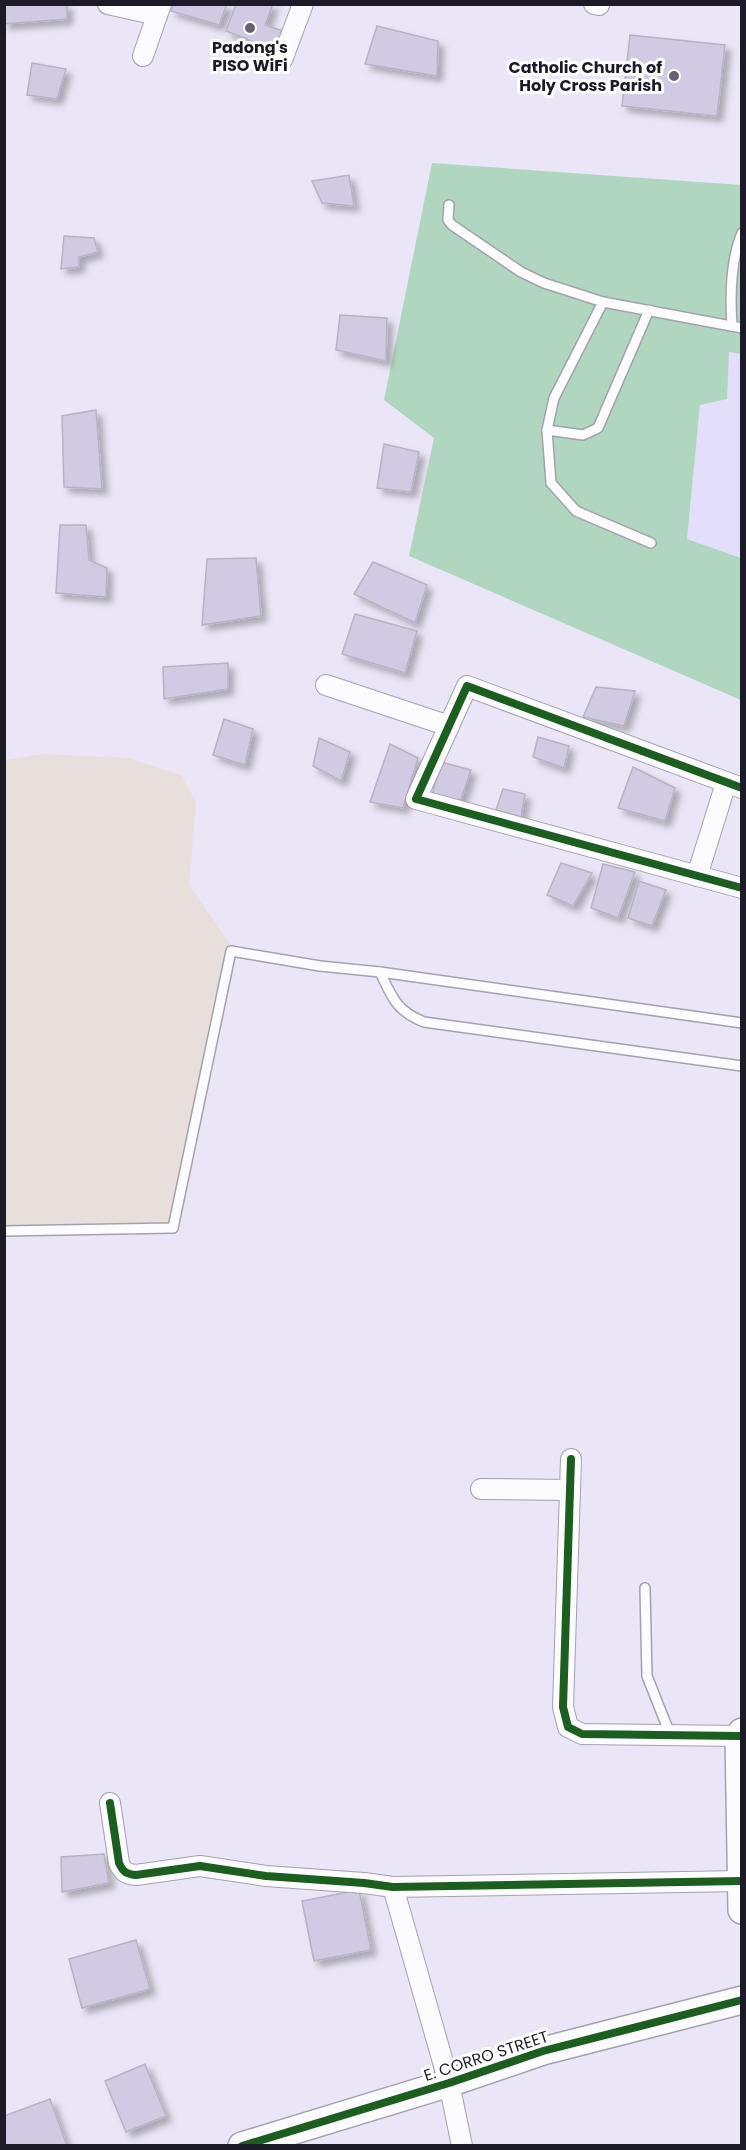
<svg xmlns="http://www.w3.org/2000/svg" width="746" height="2150" font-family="Poppins,sans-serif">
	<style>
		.built { fill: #e3def9 }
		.education { fill: #e6dfdc }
		.green { fill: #b1d6bf }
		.building { fill: #d0cae2; stroke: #b6b3c2; stroke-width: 1.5; filter: url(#shadow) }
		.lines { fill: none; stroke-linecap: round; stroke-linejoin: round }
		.lane-casing { stroke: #a4a1ae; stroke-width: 12 }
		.street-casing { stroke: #a4a1ae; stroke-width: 22 }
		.secondary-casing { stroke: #a4a1ae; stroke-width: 30 }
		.lane { stroke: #fcfbfe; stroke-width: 9 }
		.street { stroke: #fcfbfe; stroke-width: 20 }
		.secondary { stroke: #fcfbfe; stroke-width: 27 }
		.cycleway-casing { stroke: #fff; stroke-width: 11 }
		.cycleway { stroke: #1b5e20; stroke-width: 8 }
		.poi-dot { fill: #656170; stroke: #fff; stroke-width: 2 }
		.labels { text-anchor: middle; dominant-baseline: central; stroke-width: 6; stroke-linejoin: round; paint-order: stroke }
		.poi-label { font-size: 16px; font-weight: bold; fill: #1d1a27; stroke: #fff }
		.street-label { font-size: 16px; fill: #1d1a27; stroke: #fff }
	</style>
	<defs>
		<filter id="shadow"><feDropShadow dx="5.5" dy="5.5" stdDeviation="3" flood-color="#0004"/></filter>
	</defs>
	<rect width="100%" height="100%" fill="#eae6f7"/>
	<path class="built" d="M729 352 741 354V558L687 539 700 405Z"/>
	<path class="education" d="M43 754 128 758 181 775 196 802 189 885 230 944 171 1228 5 1230V760Z"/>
	<path class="green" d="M432 163 741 185V354L729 352 727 399 700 405 687 539 741 558V700L409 556 434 438 384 400Z"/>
	<g class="building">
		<path d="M4 4H67V19L4 24Z"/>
		<path d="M174 4H227L219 25 171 11Z"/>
		<path d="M236 4H273L265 25 286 32 278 51 226 31Z"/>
		<path d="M377 26 438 41 437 76 365 64Z"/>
		<path d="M630 35 725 45 717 116 622 106Z"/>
		<path d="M32 63 66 69 57 99 27 95Z"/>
		<path d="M349 175 354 206 322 203 312 181Z"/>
		<path d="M64 236 94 238 98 252 79 257V267L61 269Z"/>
		<path d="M340 315 387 318 386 361 336 350Z"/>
		<path d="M96 410 102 489 64 487 62 416Z"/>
		<path d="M384 444 419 452 411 492 377 488Z"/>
		<path d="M60 525H86L89 560 107 568 106 597 56 593Z"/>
		<path d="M256 558 261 616 202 625 207 559Z"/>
		<path d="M373 562 427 585 415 623 354 594Z"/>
		<path d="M355 614 417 631 405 673 342 654Z"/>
		<path d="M228 663V689L164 699 163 667Z"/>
		<path d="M596 687 635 691 624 726 583 717Z"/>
		<path d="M224 719 253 729 245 765 213 755Z"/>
		<path d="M538 737 569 746 564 768 533 757Z"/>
		<path d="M319 738 350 752 341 781 313 766Z"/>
		<path d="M390 744 418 758 403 808 370 802Z"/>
		<path d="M441 762 471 770 460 802 432 795Z"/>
		<path d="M633 767 675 788 665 821 618 808Z"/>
		<path d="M503 789 525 794 521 817 496 810Z"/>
		<path d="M561 863 592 873 573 906 547 895Z"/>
		<path d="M603 864 635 872 618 918 591 908Z"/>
		<path d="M639 881 666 890 652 926 628 918Z"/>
		<path d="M104 1854 109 1883 62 1892 61 1857Z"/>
		<path d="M359 1890 371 1950 314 1961 302 1901Z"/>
		<path d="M136 1940 150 1989 82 2008 69 1959Z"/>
		<path d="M145 2064 166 2116 126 2132 105 2081Z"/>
		<path d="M50 2099 67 2146H4V2116Z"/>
	</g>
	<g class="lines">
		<g class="lane-casing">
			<g id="lane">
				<path d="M449 205 448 220 452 225 521 272 544 283 603 302 742 328"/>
				<path d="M603 302 554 398 547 430 551 483 576 511 651 543"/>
				<path d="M732 326C730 296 730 261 742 233"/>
				<path d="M547 430 583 435 598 428 649 310"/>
				<path d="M380 972C392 997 396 1011 424 1022L742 1066"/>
				<path d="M4 1231 173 1228 231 951 320 966 380 972 742 1023"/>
				<path d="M645 1588 647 1676 670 1734"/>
			</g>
		</g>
		<g class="street-casing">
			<g id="street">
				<path d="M108 4 157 15"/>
				<path d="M594 4 599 5"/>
				<path d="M143 56 161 4"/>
				<path d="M282 60 303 4"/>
				<path d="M326 685 449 726"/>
				<path d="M742 788 467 686 416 799 742 888"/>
				<path d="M697 876 726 783"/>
				<path d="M571 1459 563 1707 568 1727 582 1734 739 1736"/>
				<path d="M481 1489 570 1490"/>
				<path d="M110 1803 119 1863C123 1872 126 1874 136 1875L200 1866 266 1876 364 1883 393 1887 742 1881"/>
				<path d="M393 1887 449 2083 462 2146"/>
			</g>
		</g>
		<g class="secondary-casing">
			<g id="secondary">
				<path d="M742 1732 739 1736 742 1910"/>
				<path d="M242 2146 449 2083 543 2051 742 2000"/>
			</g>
		</g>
		<use href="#lane" class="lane"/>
		<use href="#street" class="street"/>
		<use href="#secondary" class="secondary"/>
		<g class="cycleway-casing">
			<g id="cycleway">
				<path d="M742 788 467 686 416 799 742 888"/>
				<path d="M571 1459 563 1707 568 1727 582 1734 739 1736"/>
				<path d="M110 1803 119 1863C123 1872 126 1874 136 1875L200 1866 266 1876 364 1883 393 1887 742 1881"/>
				<path d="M242 2146 449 2083 543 2051 742 2000"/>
			</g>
		</g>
		<use href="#cycleway" class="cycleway"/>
	</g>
	<g class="poi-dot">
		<circle cx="250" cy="28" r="6"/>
		<circle cx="674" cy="76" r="6"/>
	</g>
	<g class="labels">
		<g class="poi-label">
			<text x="250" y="47">Padong's<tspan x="250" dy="18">PISO WiFi</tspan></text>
			<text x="662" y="67" text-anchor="end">Catholic Church of<tspan x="662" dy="18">Holy Cross Parish</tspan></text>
		</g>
		<g class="street-label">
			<text transform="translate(486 2056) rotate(-18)">E. CORRO STREET</text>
		</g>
	</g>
	<rect width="746" height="2150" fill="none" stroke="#1d1a27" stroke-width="12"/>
</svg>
